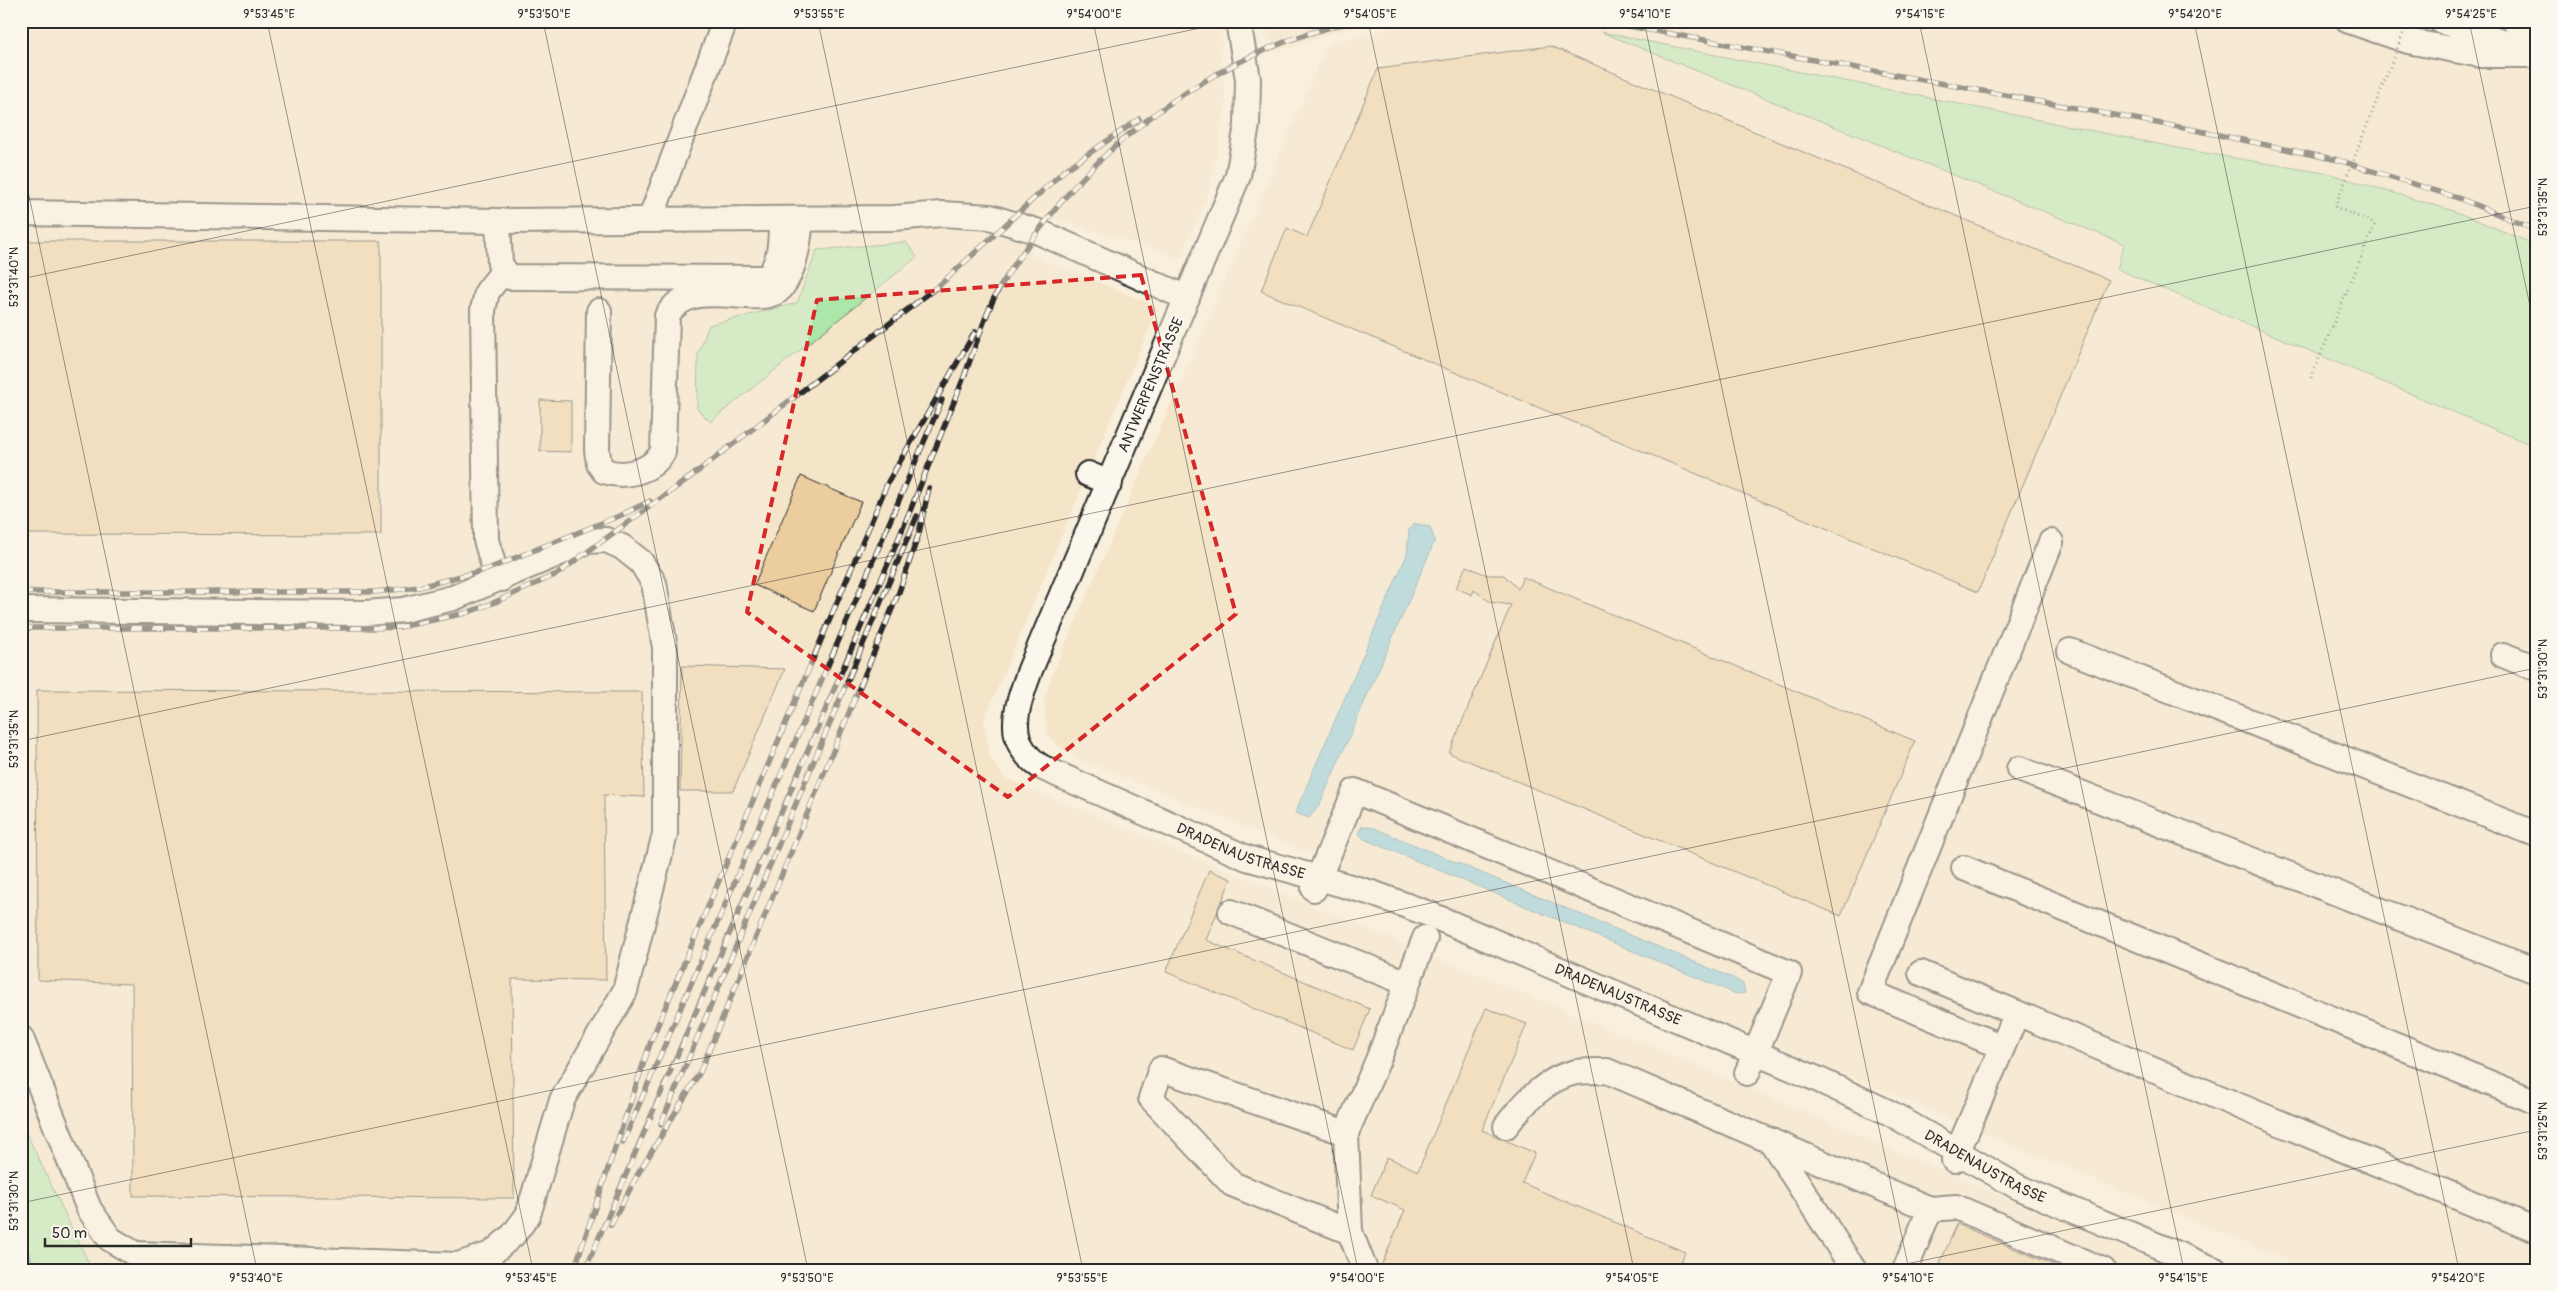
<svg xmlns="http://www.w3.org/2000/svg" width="2557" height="1291" font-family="Pangolin,sans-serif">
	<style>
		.built { fill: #f4e5c9 }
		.green { fill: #ade6a9; stroke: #6c886a }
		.water { fill: #7bc4db; stroke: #5b8795 }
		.building { fill: #ebcd9e; stroke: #2b2b2b }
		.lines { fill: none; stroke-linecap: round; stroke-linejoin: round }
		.minor-casing { stroke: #2b2b2b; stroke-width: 28 }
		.path { stroke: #2b2b2b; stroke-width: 3; stroke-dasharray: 1 4; stroke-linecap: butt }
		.minor { stroke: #fbf7ec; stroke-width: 24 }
		.rail-casing { stroke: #2b2b2b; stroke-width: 5.5 }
		.rail { stroke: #fbf7ec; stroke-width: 4; stroke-dasharray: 11; stroke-linecap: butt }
		.path-bridge { stroke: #2b2b2b; stroke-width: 3; stroke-dasharray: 1 4; stroke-linecap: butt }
		.marked { fill: none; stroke: #d62828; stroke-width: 4; stroke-dasharray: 10 6; stroke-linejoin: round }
		.ticks { fill: none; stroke: #2b2b2b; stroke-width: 1; stroke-opacity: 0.45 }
		.labels { text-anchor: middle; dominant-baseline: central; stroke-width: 5; stroke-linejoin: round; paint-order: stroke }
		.street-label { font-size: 15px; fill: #2b2b2b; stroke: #fbf7ec }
		.neatline { fill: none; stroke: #2b2b2b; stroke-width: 2 }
		.ticks-label { font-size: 12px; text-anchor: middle; fill: #2b2b2b }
	</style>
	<rect width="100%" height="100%" fill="#f8efdc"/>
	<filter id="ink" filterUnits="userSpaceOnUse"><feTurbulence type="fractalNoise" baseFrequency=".02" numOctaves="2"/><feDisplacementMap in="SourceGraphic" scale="10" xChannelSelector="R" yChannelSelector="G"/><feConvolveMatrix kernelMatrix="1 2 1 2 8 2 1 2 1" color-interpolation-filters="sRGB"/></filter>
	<g filter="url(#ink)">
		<g class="built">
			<path d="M21 21H1219L1222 35 1221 61 1226 101 1210 188 1181 258 1040 214 1021 240 1032 255 1158 307 984 720 990 757 1004 778 1666 1053 2176 1270H88L21 1127Z"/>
			<path d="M1264 21H1387L1346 29 1274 52Z"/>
			<path d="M1528 21H2536V245L2454 211 2330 174 2193 151 1604 33 2124 244 2117 270 2536 447V1270H2309L1807 1058 1077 758 1059 746 1047 734 1044 701 1050 680 1328 43 1400 26 1457 22 1591 31Z"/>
		</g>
		<g class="green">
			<path d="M1601 32 2193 151 2330 174 2454 211 2536 245V447L2117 269 2124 244Z"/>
			<path d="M906 242 917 257 710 422 697 409 698 354 709 325 797 303 817 250Z"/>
			<path d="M21 1122 92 1270H37L21 1236Z"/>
		</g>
		<g class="water">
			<path d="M1414 523 1430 527 1435 540 1427 559 1319 806 1309 818 1295 813 1407 554 1409 530Z"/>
			<path d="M1362 826 1374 828 1733 978 1743 984 1745 993 1736 994 1364 839 1358 833Z"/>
			<path d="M21 1236 37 1270H21Z"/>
		</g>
		<g class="building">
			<path d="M1550 46 2109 280 1978 592 1261 291 1287 228 1307 237 1378 69Z"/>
			<path d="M21 241H381V535L21 534Z"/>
			<path d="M540 400 571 401V452L540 451Z"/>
			<path d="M801 476 861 502 814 611 754 585Z"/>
			<path d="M1466 566 1487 575H1504L1518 589 1523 577 1915 741 1841 916 1449 753 1511 605 1490 602 1474 590 1472 595 1456 588Z"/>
			<path d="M682 666 785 669 733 791H680Z"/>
			<path d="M37 690 642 692 644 797 604 795 606 980 512 979 514 1198 133 1196 132 984 38 980Z"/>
			<path d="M1209 870 1231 879 1206 940 1370 1009 1353 1050 1166 972Z"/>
			<path d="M1486 1008 1527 1024 1482 1130 1535 1153 1522 1183 1685 1252 1678 1270H1390L1381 1266 1405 1210 1371 1195 1387 1157 1418 1171Z"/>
			<path d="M1957 1224 2065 1270H1937Z"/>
		</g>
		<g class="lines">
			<g class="minor-casing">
				<g id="minor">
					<path id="s1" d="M1238 21 1248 79 1247 125 1238 176 1030 670C1017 707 1002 741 1041 767L1247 858 1372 893 1429 914 1817 1079 1890 1113 2018 1187 2215 1270"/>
					<path d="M2349 21 2408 41 2481 55H2536"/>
					<path d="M2441 21 2525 49"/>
					<path d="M2515 21 2536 30"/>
					<path d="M21 213 498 221 894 218 942 214 990 217 1039 232 1187 298"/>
					<path d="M650 220 725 21"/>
					<path d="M498 221 500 264 509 277 768 278C781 259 781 241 781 219"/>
					<path d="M599 311 597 450 599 464 604 471C625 478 651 472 663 452L667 316C691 272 760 312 781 288 795 271 799 240 801 219"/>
					<path d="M1088 474 1110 483"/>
					<path d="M502 579 494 567 486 540 483 310 487 292 504 270"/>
					<path d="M21 610 366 613 403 610 453 598 588 541 606 540 622 547 641 562 654 583 665 648V834L625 991 562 1100 528 1215 513 1235 491 1254 458 1265 135 1254 110 1239 89 1209 21 1038"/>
					<path d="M2070 651 2536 834"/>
					<path d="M2503 655 2536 668"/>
					<path d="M2019 769 2536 971"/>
					<path d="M1964 868 2536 1102"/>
					<path d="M1314 889 1355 791 1789 973 1747 1073"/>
					<path d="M1231 912 1407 983"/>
					<path d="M1921 973 2536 1230"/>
					<path d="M2002 1047 1870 992 2051 542"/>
					<path d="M1506 1126C1523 1104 1546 1078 1576 1072 1586 1071 1597 1071 1607 1071L1930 1209 1956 1207 2103 1270"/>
					<path d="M1346 1133 1161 1069 1151 1098 1232 1184 1350 1232"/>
					<path d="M1771 1141 1854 1270"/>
					<path d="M1954 1160 2017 1013"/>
					<path d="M1365 1270 1350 1232 1346 1133 1378 1060 1425 938"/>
					<path d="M1905 1270 1930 1209"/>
				</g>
			</g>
			<path class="path" d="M2311 378 2375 224 2335 207"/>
			<use href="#minor" class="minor"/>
			<g class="rail-casing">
				<g id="rail">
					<path d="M1601 21 2195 130 2338 160 2461 199 2536 230"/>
					<path d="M21 592H375L419 587 488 569 619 516 650 501"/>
					<path d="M21 628H372L400 627 466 613 493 603 557 574 693 475 942 283 1065 170 1139 119"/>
					<path d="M661 1124 917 516"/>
					<path d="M623 1142 942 400"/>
					<path d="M611 1225 638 1174 700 1072 899 592 919 533 929 488"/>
					<path d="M574 1270 651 1041 888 482 975 332"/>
					<path d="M585 1270C687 1036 787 801 887 566 913 505 937 444 962 382 973 354 982 323 995 296 1010 268 1041 227 1061 202 1134 115 1244 44 1356 21"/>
				</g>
			</g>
			<use href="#rail" class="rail"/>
			<path class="path-bridge" d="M2335 207 2408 21"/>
		</g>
	</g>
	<path d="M0 0H2557V1291H0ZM1141 275 1236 614 1008 797 747 612 817 300Z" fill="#f8efdc" fill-opacity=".55" fill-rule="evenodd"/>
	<path class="marked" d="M1141 275 1236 614 1008 797 747 612 817 300Z"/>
	<path class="ticks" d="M267 21 533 1270M543 21 808 1270M818 21 1083 1270M1093 21 1358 1270M1368 21 1634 1270M1644 21 1909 1270M1919 21 2184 1270M2194 21 2459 1270M2469 21 2536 334M21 158 257 1270M21 279 1233 21M21 741 2536 206M21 1203 2536 668M1878 1270 2536 1130"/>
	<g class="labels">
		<g class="street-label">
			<text transform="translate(1151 385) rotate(-67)">ANTWERPENSTRASSE</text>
			<text stroke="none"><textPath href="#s1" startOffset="1018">DRADENAUSTRASSE</textPath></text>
			<text stroke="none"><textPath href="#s1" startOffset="1422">DRADENAUSTRASSE</textPath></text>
			<text stroke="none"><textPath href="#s1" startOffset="1828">DRADENAUSTRASSE</textPath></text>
		</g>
	</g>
	<rect width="2557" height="1291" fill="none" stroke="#fbf7ec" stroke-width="55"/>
	<path d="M45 1238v8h146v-8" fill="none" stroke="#2b2b2b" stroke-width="2.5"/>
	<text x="52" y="1238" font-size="15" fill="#2b2b2b" stroke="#fbf7ec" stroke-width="4" paint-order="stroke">50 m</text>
	<rect x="28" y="28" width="2502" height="1236" class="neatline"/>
	<g class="ticks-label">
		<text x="269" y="18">9°53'45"E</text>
		<text x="544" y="18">9°53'50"E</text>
		<text x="819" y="18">9°53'55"E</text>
		<text x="1094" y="18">9°54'00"E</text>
		<text x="1370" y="18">9°54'05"E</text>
		<text x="1645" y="18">9°54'10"E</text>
		<text x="1920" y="18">9°54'15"E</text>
		<text x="2195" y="18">9°54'20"E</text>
		<text x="2471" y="18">9°54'25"E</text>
		<text transform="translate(2543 207) rotate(-90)" y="4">53°31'35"N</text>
		<text transform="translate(14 277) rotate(-90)" y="4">53°31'40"N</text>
		<text transform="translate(2543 669) rotate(-90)" y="4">53°31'30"N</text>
		<text transform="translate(14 739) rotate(-90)" y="4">53°31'35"N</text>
		<text transform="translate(2543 1131) rotate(-90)" y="4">53°31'25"N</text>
		<text transform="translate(14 1201) rotate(-90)" y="4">53°31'30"N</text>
		<text x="256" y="1282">9°53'40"E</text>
		<text x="531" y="1282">9°53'45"E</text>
		<text x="807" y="1282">9°53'50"E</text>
		<text x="1082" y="1282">9°53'55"E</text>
		<text x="1357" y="1282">9°54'00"E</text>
		<text x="1632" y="1282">9°54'05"E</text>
		<text x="1908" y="1282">9°54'10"E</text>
		<text x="2183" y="1282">9°54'15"E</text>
		<text x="2458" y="1282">9°54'20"E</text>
	</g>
</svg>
